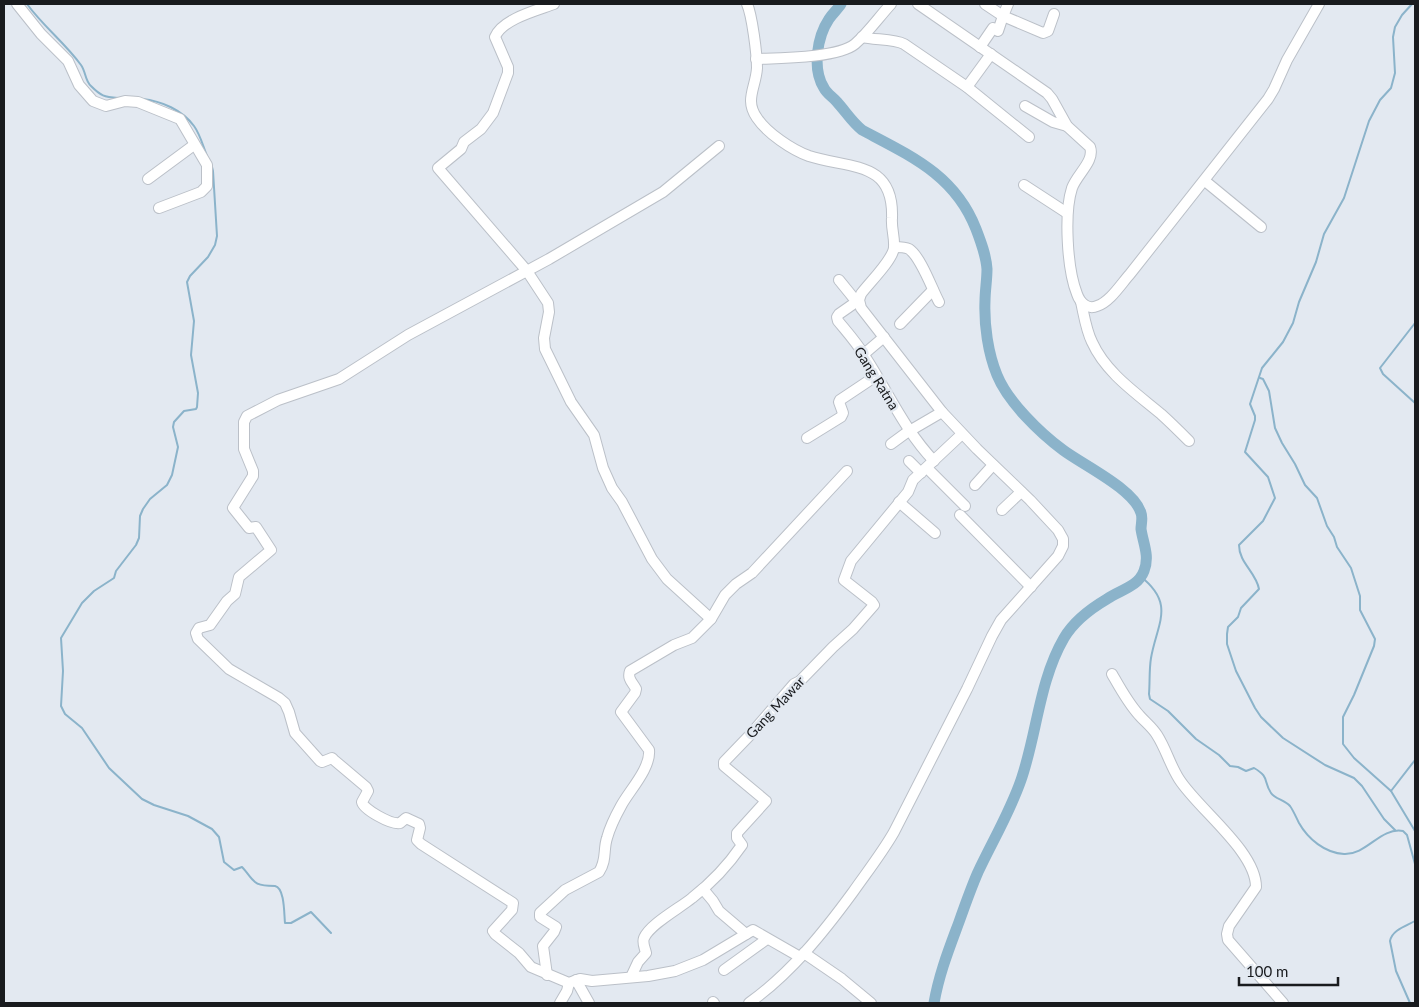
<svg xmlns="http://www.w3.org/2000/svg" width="1419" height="1007" font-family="Lato,sans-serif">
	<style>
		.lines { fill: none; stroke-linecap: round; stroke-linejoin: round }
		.stream { stroke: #8bb3ca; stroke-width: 2 }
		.river { stroke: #8bb3ca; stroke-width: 11 }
		.minor-casing { stroke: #bbc0c8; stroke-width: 12 }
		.minor { stroke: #fff; stroke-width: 10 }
		.labels { text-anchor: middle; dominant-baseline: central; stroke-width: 5; stroke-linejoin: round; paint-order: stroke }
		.street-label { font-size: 14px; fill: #191b1e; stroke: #e3e9f1 }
	</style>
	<rect width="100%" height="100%" fill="#e3e9f1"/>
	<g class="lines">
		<g class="stream">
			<path d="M27 4C43 26 65 43 81 65 86 72 85 81 91 86 101 96 104 97 118 98"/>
			<path d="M142 99C162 101 182 110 194 126 200 134 203 146 207 156"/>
			<path d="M212 167 213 171 217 236 215 245 208 257 190 276 187 282 194 321 191 355 198 393 197 407 196 409 184 411 174 422 173 427 178 447 172 475 167 485 150 499 143 509 140 516 139 538 136 545 116 571 114 578 94 591 82 603 61 638 63 671 61 706 65 714 82 728 109 768 142 799 154 805 188 816 212 829 219 837 224 862 234 870 242 867C247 872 250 878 255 882 261 887 268 885 275 886 285 888 284 915 285 923H291L311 912 331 933"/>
			<path d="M1415 323 1380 368 1383 374 1415 403"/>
			<path d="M1260 378 1263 379 1269 391 1275 428 1282 443 1295 464 1305 485 1317 498 1327 526 1334 537 1337 547 1351 568 1360 596V610L1375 639 1374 646 1354 695 1343 717V744L1354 758 1391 791 1415 831"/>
			<path d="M1140 576C1176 604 1157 623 1151 658 1149 670 1150 682 1149 694L1150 699 1168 711 1196 739 1219 755 1230 766 1238 767 1246 771 1254 768C1270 777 1263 781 1271 793 1275 799 1285 800 1290 806 1293 810 1296 817 1299 823 1308 839 1325 853 1344 854 1367 855 1380 827 1403 831L1407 835 1415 864"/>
			<path d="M1391 791 1415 760"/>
			<path d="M1395 830 1384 819 1362 786 1354 778 1325 765 1283 738 1261 717 1255 708 1236 671 1227 644V634L1228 627 1238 617 1241 608 1259 589C1256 572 1239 563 1239 545L1263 521 1275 498 1268 477 1245 452 1255 420V416L1250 404 1262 368 1283 342 1293 323 1299 302 1316 262 1324 234 1344 198 1369 121 1380 100 1391 88 1395 73 1393 37 1395 27 1402 15 1412 4"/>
			<path d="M1410 1003 1396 971 1390 941C1392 930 1406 926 1415 921"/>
		</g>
		<path class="river" d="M841 4C838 9 833 13 829 19 817 37 812 69 824 88 827 94 833 97 837 102 846 112 852 122 862 130 911 156 955 175 976 229 981 242 986 255 987 269 987 280 985 291 985 301 984 325 988 353 997 375 1008 402 1040 433 1063 450 1083 465 1134 489 1141 513 1143 518 1141 524 1141 529 1143 543 1150 556 1144 571 1138 587 1120 590 1107 599 1090 609 1074 621 1064 638 1039 681 1037 734 1021 780 1010 812 992 842 978 872 971 888 965 905 959 922 949 949 939 974 934 1003"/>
		<g class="minor-casing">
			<g id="minor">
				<path d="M17 4 41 34 68 61 79 85 93 101 106 106 125 101 138 102 180 119 207 165V186L201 192 159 208"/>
				<path d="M747 4C752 15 757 54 757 68 756 87 744 100 757 118 767 133 792 150 809 156 849 169 894 160 892 218 891 228 895 238 894 248 892 261 869 283 861 294L859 300 861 308 942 412 977 449 1030 500 1058 530 1063 539V546L1058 556 1001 620 992 636 967 689 894 832C882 853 867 872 853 892 823 933 791 973 749 1003"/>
				<path d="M918 4 1047 93 1052 99 1067 126 1090 147C1095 161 1077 174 1072 188 1064 213 1067 269 1077 294 1080 303 1088 310 1097 306 1110 302 1121 284 1130 274L1268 99 1274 89 1287 60 1319 4"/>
				<path d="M1008 4 1003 16 1043 33 1048 31 1054 14"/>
				<path d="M862 37C874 40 894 39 904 44L967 87 1029 137"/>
				<path d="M980 47 993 28 998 31 1003 16 985 4"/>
				<path d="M756 59C780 58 838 58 855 44 868 33 879 17 891 4"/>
				<path d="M967 87 991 54"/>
				<path d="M1025 106 1053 122 1067 126"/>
				<path d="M719 146 663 192 549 259 408 335 339 379 278 400 247 416 244 422V449L253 471V476L233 508 249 528 256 527 271 550 239 577 235 594 227 601 210 625 199 628 196 633 198 639 229 669 279 698 285 703 289 712 295 733 320 761 322 762 332 758 334 760 366 787 368 791 362 802C363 809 391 825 400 823 400 823 405 819 406 818L419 824 420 828 417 840 421 844 513 903 512 910 493 931 495 934 519 953 531 967 569 983 580 979 592 981 648 976 675 971 703 960 753 930 800 957"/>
				<path d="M148 179 194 145"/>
				<path d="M1205 181 1261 227"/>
				<path d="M1024 185 1067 213"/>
				<path d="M894 247C899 247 905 247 909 249 921 257 932 289 939 302"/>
				<path d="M839 280 856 301"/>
				<path d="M859 300 839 314 837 317 838 321C847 332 857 343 864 355 887 390 905 431 934 461"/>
				<path d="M1081 302C1084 315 1086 330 1092 342 1106 373 1136 393 1161 414 1171 423 1180 432 1189 441"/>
				<path d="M900 324 933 290"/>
				<path d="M864 354 884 337"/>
				<path d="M807 438 841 417 843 413 839 402 840 400 876 376"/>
				<path d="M891 444 906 433 942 412"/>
				<path d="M909 461 921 473"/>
				<path d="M927 468 965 506"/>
				<path d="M975 485 993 465"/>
				<path d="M899 502 935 533"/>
				<path d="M1002 510 1021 492"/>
				<path d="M960 515 1031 587"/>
				<path d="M711 619 725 595 736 584 752 573 847 471"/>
				<path d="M1112 674C1120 688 1128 703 1139 715 1145 722 1152 727 1157 735 1166 749 1170 765 1179 779 1198 809 1256 851 1256 887L1229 926 1227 934 1228 940 1283 1003"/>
				<path d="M703 889 713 901 719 911 746 934"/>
				<path d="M804 953 842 979 871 1003"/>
				<path d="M724 970 767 939"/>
				<path d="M547 975 543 946 554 932 556 927 540 917V913L565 890 599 872C607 860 603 850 607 838 610 827 616 815 621 806 629 791 651 768 649 750L621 712 635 693 636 689C633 683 627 679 630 671L674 645 692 638 711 619 667 579 652 559 622 502 612 488 603 468 594 435 571 402 545 349 544 338 549 312 548 303 527 271 438 168 461 149 464 142 481 129 493 113 508 73V67L495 37C502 19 538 10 554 4"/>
				<path d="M631 977 638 962 646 953C645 948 642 943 644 938 650 924 680 908 692 898 710 884 729 864 742 845L737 838V833L766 801 724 766V762L749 736 794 684 800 681 833 647 853 629 874 605 872 602 844 580 851 561 908 492 913 480 962 434"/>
				<path d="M576 980 589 1003"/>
				<path d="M713 1002 714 1003"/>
				<path d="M560 1003 567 991 569 983"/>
			</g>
		</g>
		<use href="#minor" class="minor"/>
	</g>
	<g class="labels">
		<g class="street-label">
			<text transform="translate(877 378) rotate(58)">Gang Ratna</text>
			<text transform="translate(775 707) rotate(-47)">Gang Mawar</text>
		</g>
	</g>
	<rect width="1419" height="1007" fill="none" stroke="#191b1e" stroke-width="10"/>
	<path d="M1239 977v8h99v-8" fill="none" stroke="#191b1e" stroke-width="2.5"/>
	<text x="1246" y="977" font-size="15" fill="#191b1e" stroke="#e3e9f1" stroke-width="4" paint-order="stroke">100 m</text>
</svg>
